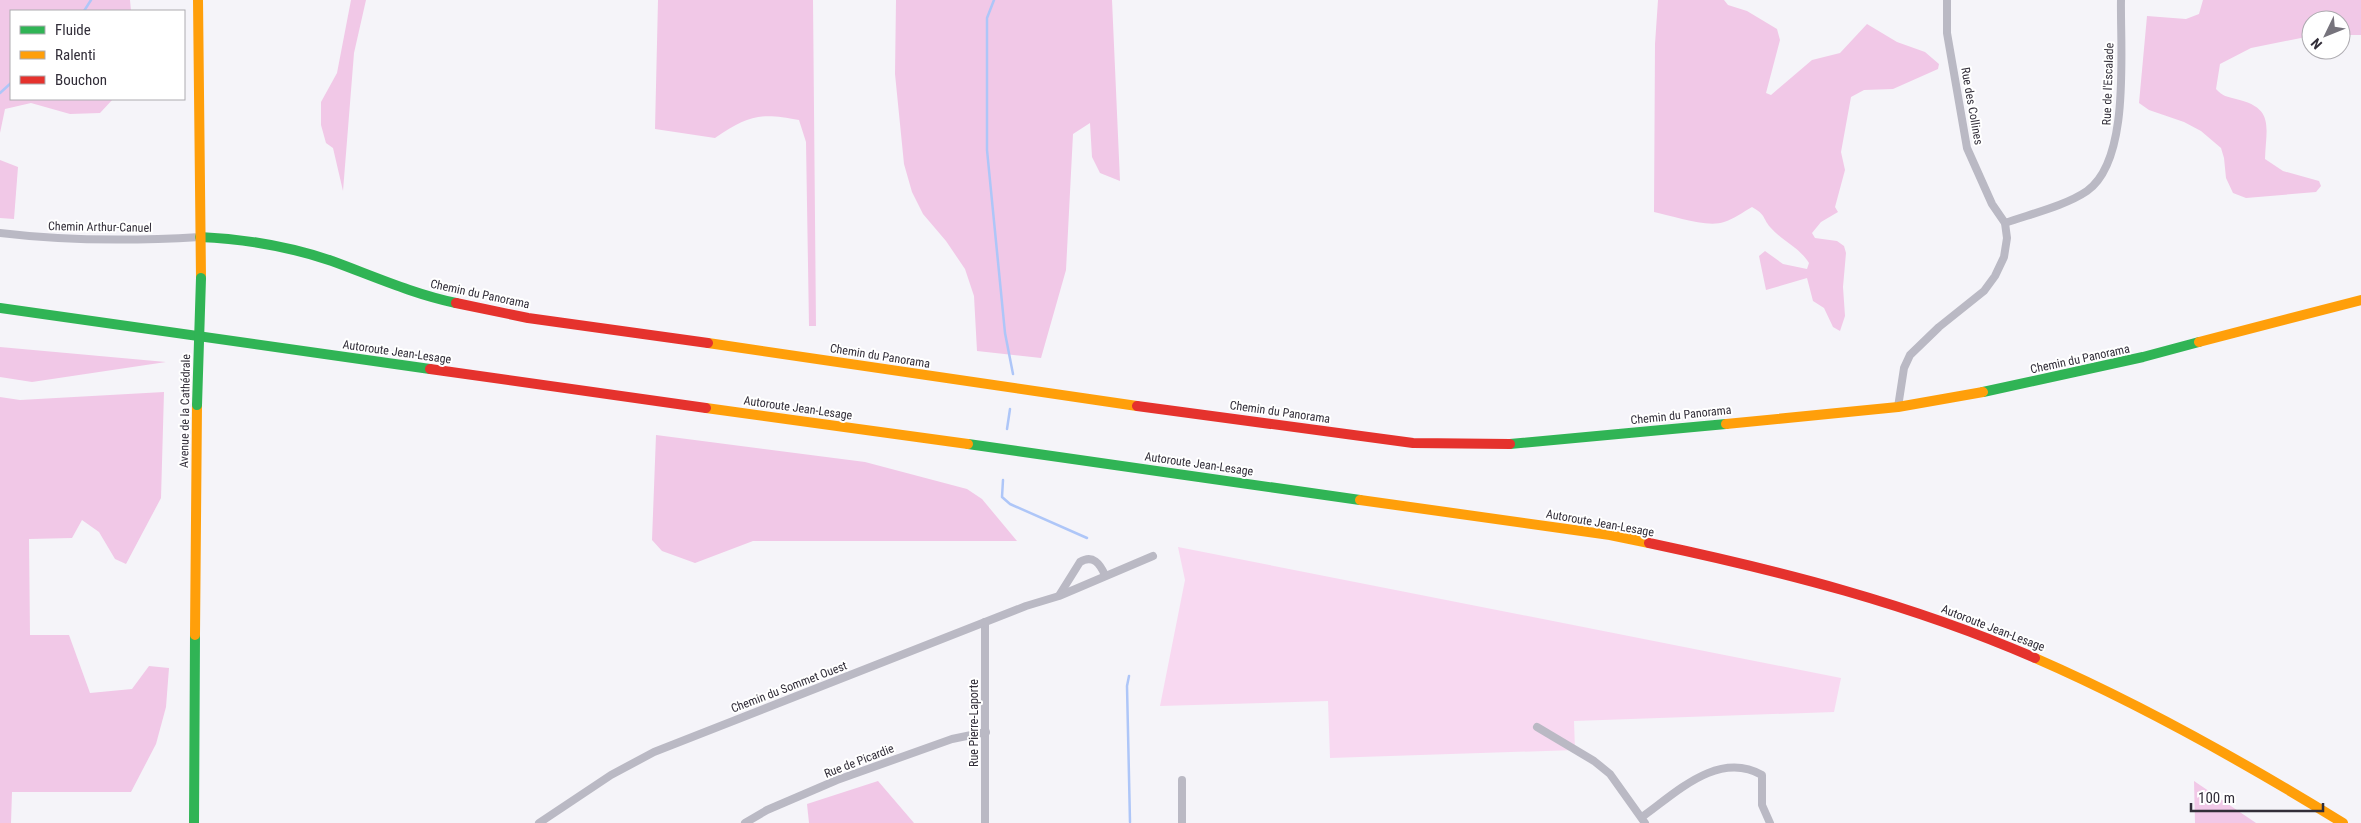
<svg xmlns="http://www.w3.org/2000/svg" width="2361" height="823" font-family="'Roboto Condensed',sans-serif">
	<style>
		.green { fill: #f8d9f1 }
		.forest { fill: #f1c8e7 }
		.lines { fill: none; stroke-linecap: round; stroke-linejoin: round }
		.stream { stroke: #aec6f8; stroke-width: 2.5 }
		.street { stroke: #bab9c4; stroke-width: 8 }
		.fast { stroke: #30b455; stroke-width: 10 }
		.slow { stroke: #ff9f0a; stroke-width: 10 }
		.jam { stroke: #e5322d; stroke-width: 10 }
		.fast-bridge { stroke: #30b455; stroke-width: 10 }
		.labels { text-anchor: middle; dominant-baseline: central; stroke-width: 4; stroke-linejoin: round; paint-order: stroke }
		.street-label { font-size: 12px; fill: #322e39; stroke: #fff }
	</style>
	<rect width="100%" height="100%" fill="#f5f4f9"/>
	<path class="green" d="M1178 547 1841 678 1834 712 1574 721 1575 750 1330 758 1328 701 1160 706 1185 580Z"/>
	<g class="forest">
		<path d="M0 0H130L131 11H11V99H113L100 113 70 114 31 103 5 109 0 133Z"/>
		<path d="M351 0H366L354 53 343 191 333 148 326 143 321 125V102L337 73Z"/>
		<path d="M658 0H813L816 326H809L806 142 799 120C759 112 748 116 715 138L655 129Z"/>
		<path d="M896 0H1112L1120 181 1100 173 1092 157 1090 123 1073 134 1066 270 1041 358 977 351 974 296 965 269 946 241 923 214 912 192 904 164 895 74Z"/>
		<path d="M1658 0H1724L1728 5 1747 11 1777 29 1780 40 1766 93 1771 95 1812 60 1840 53 1867 24 1897 42 1925 52 1939 64 1938 69 1893 89 1864 90 1851 97 1841 152 1845 170 1835 207 1838 212 1821 222 1812 233 1815 238 1837 241 1844 246 1846 253 1843 287 1845 316 1840 331 1833 327 1824 308 1813 301 1807 278 1766 290 1759 256 1765 251 1783 264 1807 269 1809 263C1799 247 1782 241 1770 227 1762 217 1766 215 1752 207 1743 212 1734 219 1724 222 1707 228 1673 216 1654 212L1655 44Z"/>
		<path d="M2203 0H2361V35H2341V20H2311V36L2251 48 2220 64 2216 89C2222 96 2228 97 2236 99 2275 108 2266 127 2265 159L2283 171 2319 181 2321 186 2316 192 2246 198 2233 193 2226 178 2224 158 2221 148 2201 131 2184 122 2149 110 2139 103 2147 16 2186 19 2199 14Z"/>
		<path d="M0 160 18 167 14 219 0 218Z"/>
		<path d="M0 347 166 362 32 382 0 377Z"/>
		<path d="M164 392 161 498 126 564 115 559 99 532 82 520 72 538 29 539 30 635H69L90 693 132 689 149 666 169 668 166 707 156 744 131 792H12L11 823H0V397L20 400Z"/>
		<path d="M656 435 865 462 967 489 982 499 1017 541H753L695 563 662 551 652 540Z"/>
		<path d="M878 781 914 823H809L807 804Z"/>
		<path d="M2194 781 2256 823H2195Z"/>
	</g>
	<g class="lines">
		<g class="stream">
			<path d="M994 0 987 18V150L1005 333 1013 374"/>
			<path d="M84 11 91 0"/>
			<path d="M0 93 11 83"/>
			<path d="M1007 429 1010 409"/>
			<path d="M1003 480 1002 497 1010 504 1087 538"/>
			<path d="M1129 676 1127 686 1130 822"/>
		</g>
		<g class="street">
			<path d="M2005 223C2030 214 2065 206 2087 191 2131 160 2120 49 2121 0"/>
			<path d="M0 233C66 241 134 241 200 237"/>
			<path d="M1898 407 1904 368 1910 355 1939 327 1984 291 1995 276 2004 257 2007 238 2005 223 1992 204 1967 148 1947 33V0"/>
			<path d="M1060 594 1080 562C1093 554 1100 564 1105 575"/>
			<path d="M985 622V823"/>
			<path d="M1537 727 1594 761 1610 774 1645 823"/>
			<path d="M1182 780V823"/>
			<path d="M1642 817C1676 793 1718 750 1762 775V805L1770 823"/>
			<path d="M539 823 611 775 654 752 1026 606 1059 596 1153 556"/>
			<path d="M745 823 767 810 837 780 952 739 986 732"/>
		</g>
		<g class="fast">
			<path d="M200 237C247 239 288 246 332 261 373 276 413 294 456 303"/>
			<path d="M0 308 430 369"/>
			<path d="M1983 392 2143 357 2199 342"/>
			<path d="M968 444 1360 500"/>
			<path d="M1510 444 1726 424"/>
			<path d="M194 823 195 635"/>
		</g>
		<g class="slow">
			<path d="M198 0 201 278"/>
			<path d="M2199 342 2361 300"/>
			<path d="M708 343 1137 406"/>
			<path d="M706 408 968 444"/>
			<path d="M1726 424 1898 407 1983 392"/>
			<path d="M1360 500 1610 535 1649 543"/>
			<path d="M195 635 197 405"/>
			<path d="M2035 658C2143 705 2244 762 2343 823"/>
		</g>
		<g class="jam">
			<path d="M456 303 528 318 708 343"/>
			<path d="M430 369 706 408"/>
			<path d="M1137 406 1413 443 1510 444"/>
			<path d="M1649 543C1781 571 1911 604 2035 658"/>
		</g>
		<path class="fast-bridge" d="M197 405 201 278"/>
	</g>
	<g class="labels">
		<g class="street-label">
			<text transform="translate(2108 84) rotate(-88)">Rue de l'Escalade</text>
			<text transform="translate(1972 106) rotate(80)">Rue des Collines</text>
			<text transform="translate(100 227) rotate(1)">Chemin Arthur-Canuel</text>
			<text transform="translate(480 294) rotate(12)">Chemin du Panorama</text>
			<text transform="translate(397 352) rotate(8)">Autoroute Jean-Lesage</text>
			<text transform="translate(880 356) rotate(9)">Chemin du Panorama</text>
			<text transform="translate(2080 359) rotate(-12)">Chemin du Panorama</text>
			<text transform="translate(798 408) rotate(8)">Autoroute Jean-Lesage</text>
			<text transform="translate(185 411) rotate(-89)">Avenue de la Cathédrale</text>
			<text transform="translate(1280 412) rotate(8)">Chemin du Panorama</text>
			<text transform="translate(1681 415) rotate(-6)">Chemin du Panorama</text>
			<text transform="translate(1199 464) rotate(8)">Autoroute Jean-Lesage</text>
			<text transform="translate(1600 523) rotate(10)">Autoroute Jean-Lesage</text>
			<text transform="translate(1993 628) rotate(21)">Autoroute Jean-Lesage</text>
			<text transform="translate(789 687) rotate(-21)">Chemin du Sommet Ouest</text>
			<text transform="translate(974 723) rotate(-90)">Rue Pierre-Laporte</text>
			<text transform="translate(859 761) rotate(-21)">Rue de Picardie</text>
		</g>
	</g>
	<rect x="10" y="10" width="175" height="90" fill="#ffffff" stroke="#adabb0"/>
	<rect x="20" y="26" width="25" height="8" fill="#30b455" stroke="#adabb0"/>
	<text x="55" y="35" font-size="15" fill="#322e39">Fluide</text>
	<rect x="20" y="51" width="25" height="8" fill="#ff9f0a" stroke="#adabb0"/>
	<text x="55" y="60" font-size="15" fill="#322e39">Ralenti</text>
	<rect x="20" y="76" width="25" height="8" fill="#e5322d" stroke="#adabb0"/>
	<text x="55" y="85" font-size="15" fill="#322e39">Bouchon</text>
	<g transform="translate(2326 35) rotate(227)"><circle r="24" fill="#ffffff" stroke="#adabb0"/>
	<path d="M0-4L9 19L0 12L-9 19Z" fill="#76737c"/>
	<text y="-8" font-size="14" font-weight="bold" text-anchor="middle" fill="#322e39">N</text>
	</g>
	<path d="M2191 803v8h132v-8" fill="none" stroke="#322e39" stroke-width="2.5"/>
	<text x="2198" y="803" font-size="15" fill="#322e39" stroke="#ffffff" stroke-width="4" paint-order="stroke">100 m</text>
</svg>
